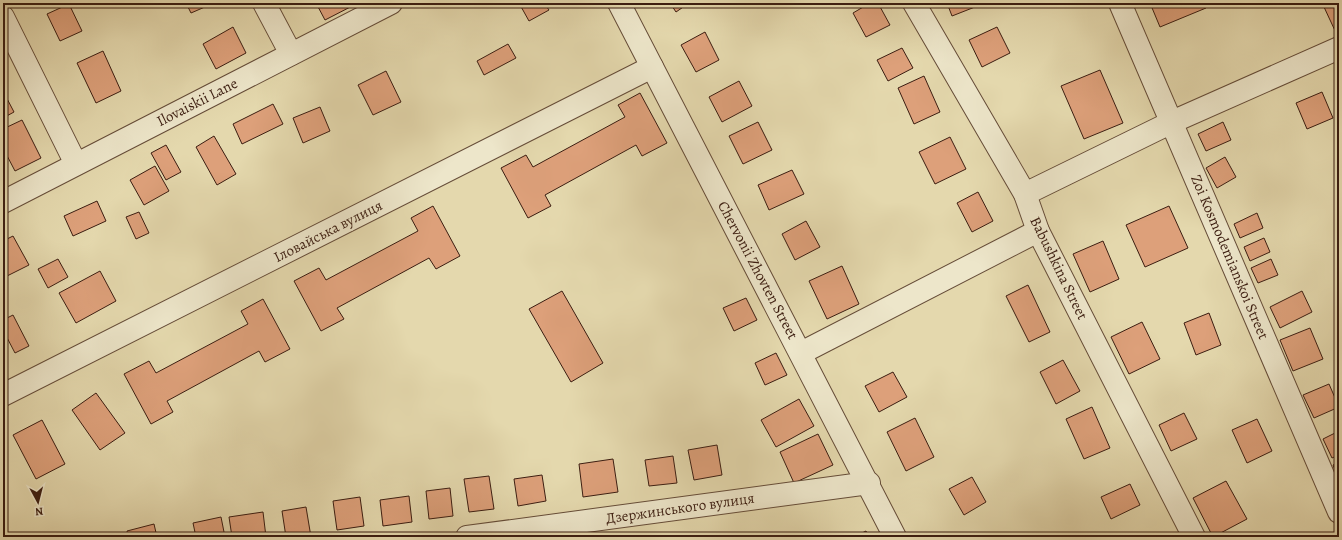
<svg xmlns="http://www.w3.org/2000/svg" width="1342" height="540" font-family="Alegreya,serif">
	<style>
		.building { fill: #dda07a; stroke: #3b1d11 }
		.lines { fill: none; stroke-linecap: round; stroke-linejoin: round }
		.minor-casing { stroke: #654c38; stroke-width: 24 }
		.minor { stroke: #ede6ca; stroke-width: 22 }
		.labels { text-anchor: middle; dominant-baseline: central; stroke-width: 4; stroke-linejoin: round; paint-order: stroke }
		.street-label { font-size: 15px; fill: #3b1d11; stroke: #ede6ca }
	</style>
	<rect width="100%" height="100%" fill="#e4d8ad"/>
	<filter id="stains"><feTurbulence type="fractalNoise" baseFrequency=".005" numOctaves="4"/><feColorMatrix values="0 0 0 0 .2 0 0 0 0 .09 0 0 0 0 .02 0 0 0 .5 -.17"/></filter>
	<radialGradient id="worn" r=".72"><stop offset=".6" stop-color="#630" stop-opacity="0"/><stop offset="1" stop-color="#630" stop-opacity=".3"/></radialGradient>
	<g class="building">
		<path d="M186 3H214L191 13Z"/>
		<path d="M316 3H358L325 20Z"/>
		<path d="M519 3H544L549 10 529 21Z"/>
		<path d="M670 3H689L676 12Z"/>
		<path d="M870 3H878L890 25 866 37 853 13Z"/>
		<path d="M947 3H979L980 5 952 16Z"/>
		<path d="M1150 3H1204L1206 8 1160 27Z"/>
		<path d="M1332 3H1339V34L1337 35 1324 7Z"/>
		<path d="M69 4 82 31 60 41 47 14Z"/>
		<path d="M233 27 246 53 216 69 203 44Z"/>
		<path d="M997 27 1010 53 982 67 969 40Z"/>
		<path d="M705 32 719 60 696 72 681 45Z"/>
		<path d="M508 44 516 58 484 75 477 61Z"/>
		<path d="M902 48 913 68 888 81 877 60Z"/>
		<path d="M103 51 121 91 96 103 77 63Z"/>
		<path d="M1100 70 1123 123 1084 139 1061 86Z"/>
		<path d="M386 71 401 102 373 115 358 85Z"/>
		<path d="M924 76 940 112 914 124 898 88Z"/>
		<path d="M739 81 752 106 722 122 709 97Z"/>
		<path d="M3 91 14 112 3 118Z"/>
		<path d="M1322 92 1333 118 1307 129 1296 103Z"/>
		<path d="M640 93 667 143 642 156 636 145 545 195 551 206 528 218 501 168 526 155 533 167 625 117 618 105Z"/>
		<path d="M273 104 283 124 242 144 233 124Z"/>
		<path d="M320 107 330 131 303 143 293 118Z"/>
		<path d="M22 120 41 158 15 171 3 148V129Z"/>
		<path d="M758 122 772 150 743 164 729 136Z"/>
		<path d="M1223 122 1231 140 1206 151 1198 134Z"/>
		<path d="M214 136 236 174 217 185 196 147Z"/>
		<path d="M950 137 966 169 935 184 919 152Z"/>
		<path d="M166 145 181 172 166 180 151 153Z"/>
		<path d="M1225 157 1236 177 1217 188 1206 168Z"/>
		<path d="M155 166 169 191 144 205 130 180Z"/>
		<path d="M792 170 804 194 769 210 758 185Z"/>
		<path d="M978 192 993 221 972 232 957 203Z"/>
		<path d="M97 201 106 221 73 236 64 216Z"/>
		<path d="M433 206 460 256 436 269 429 258 337 308 344 319 321 331 294 281 319 268 326 280 418 231 411 218Z"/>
		<path d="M1169 206 1188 248 1145 267 1126 225Z"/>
		<path d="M139 212 149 233 136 239 126 217Z"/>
		<path d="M1257 213 1263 228 1240 238 1234 224Z"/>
		<path d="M806 221 820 247 795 260 782 234Z"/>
		<path d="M13 236 29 265 3 278V241Z"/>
		<path d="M1264 238 1270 252 1250 261 1244 247Z"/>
		<path d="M1103 241 1119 279 1090 292 1073 254Z"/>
		<path d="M58 259 68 277 48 288 38 269Z"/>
		<path d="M1271 259 1278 275 1258 283 1251 268Z"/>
		<path d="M842 266 859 304 827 319 809 281Z"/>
		<path d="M100 271 116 301 76 323 59 293Z"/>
		<path d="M1028 285 1050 332 1029 342 1006 296Z"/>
		<path d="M562 291 603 363 571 382 529 309Z"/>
		<path d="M1302 291 1312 312 1280 328 1270 307Z"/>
		<path d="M746 298 757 320 734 331 723 308Z"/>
		<path d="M263 299 290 349 265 362 259 351 167 401 173 412 151 424 124 374 149 361 156 373 248 324 241 311Z"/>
		<path d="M1209 313 1221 345 1196 355 1184 323Z"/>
		<path d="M13 315 29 346 15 353 3 330V320Z"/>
		<path d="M1142 322 1160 359 1129 374 1111 337Z"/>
		<path d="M1310 328 1323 359 1293 371 1280 340Z"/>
		<path d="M776 353 787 375 765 385 755 363Z"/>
		<path d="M1063 360 1080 391 1056 404 1040 372Z"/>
		<path d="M893 372 907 397 879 412 865 386Z"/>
		<path d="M1329 384 1339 407 1314 418 1303 395Z"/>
		<path d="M96 393 125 433 100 450 72 410Z"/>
		<path d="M799 399 814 426 776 447 761 420Z"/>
		<path d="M1092 407 1110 448 1084 459 1066 419Z"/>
		<path d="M1184 413 1197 439 1171 451 1159 425Z"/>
		<path d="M915 418 934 457 906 471 887 432Z"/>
		<path d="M1257 419 1272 451 1247 463 1232 430Z"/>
		<path d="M42 420 65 464 36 479 13 435Z"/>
		<path d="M1339 431V455L1332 458 1323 439Z"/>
		<path d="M818 434 833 465 794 483 780 452Z"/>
		<path d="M717 445 722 475 694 480 688 450Z"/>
		<path d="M673 456 677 483 649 486 645 460Z"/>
		<path d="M613 459 618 492 583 497 579 464Z"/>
		<path d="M1339 462V478H1338L1333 465Z"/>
		<path d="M542 475 546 501 518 506 514 479Z"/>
		<path d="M489 476 494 509 469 512 464 479Z"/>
		<path d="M972 477 986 502 964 515 949 489Z"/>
		<path d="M1226 481 1247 519 1213 537 1193 498Z"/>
		<path d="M1130 484 1140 505 1111 519 1101 497Z"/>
		<path d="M450 488 453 516 429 519 426 491Z"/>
		<path d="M409 496 412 522 383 526 380 500Z"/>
		<path d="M360 497 364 526 337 530 333 501Z"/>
		<path d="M306 507 311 537H286L282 511Z"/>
		<path d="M263 512 266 537H232L229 517Z"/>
		<path d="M221 517 225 537H196L193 523Z"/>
		<path d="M154 524 157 537H128L127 531Z"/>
		<path d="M866 531 869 537H854Z"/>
	</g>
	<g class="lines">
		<g class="minor-casing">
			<g id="minor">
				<path d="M264 3 291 54"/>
				<path d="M619 3 895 537"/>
				<path d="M914 3 1025 194 1038 231 1194 537"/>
				<path d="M1120 3 1339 512"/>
				<path d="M3 17 76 164"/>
				<path d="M1025 194 1172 122 1339 48"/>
				<path d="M3 202 391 3"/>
				<path d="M801 353 1038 231"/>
				<path d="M3 395 652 67"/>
				<path d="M467 537 869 483"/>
			</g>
		</g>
		<use href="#minor" class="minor"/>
	</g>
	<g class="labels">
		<g class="street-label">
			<text transform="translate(197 102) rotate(-27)">Ilovaiskii Lane</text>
			<text transform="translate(328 231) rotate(-27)">Іловайська вулиця</text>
			<text transform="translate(1230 257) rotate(67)">Zoi Kosmodemianskoi Street</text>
			<text transform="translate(1059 268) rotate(64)">Babushkina Street</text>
			<text transform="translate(758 270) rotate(62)">Chervonii Zhovten Street</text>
			<text transform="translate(680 508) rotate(-8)">Дзержинського вулиця</text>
		</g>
	</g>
	<rect width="1342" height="540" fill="none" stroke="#e4d8ad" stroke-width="16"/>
	<rect x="4" y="4" width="1334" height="532" fill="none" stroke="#3b1d11" stroke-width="2"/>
	<rect x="8" y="8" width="1326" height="524" fill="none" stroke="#3b1d11"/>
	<g transform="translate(38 502) rotate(173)" stroke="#ede6ca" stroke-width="3" paint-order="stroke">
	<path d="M0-3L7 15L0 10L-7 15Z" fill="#3b1d11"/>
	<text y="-6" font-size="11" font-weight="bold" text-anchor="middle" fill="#3b1d11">N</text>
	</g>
	<rect width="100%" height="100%" filter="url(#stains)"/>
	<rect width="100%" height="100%" fill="url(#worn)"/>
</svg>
